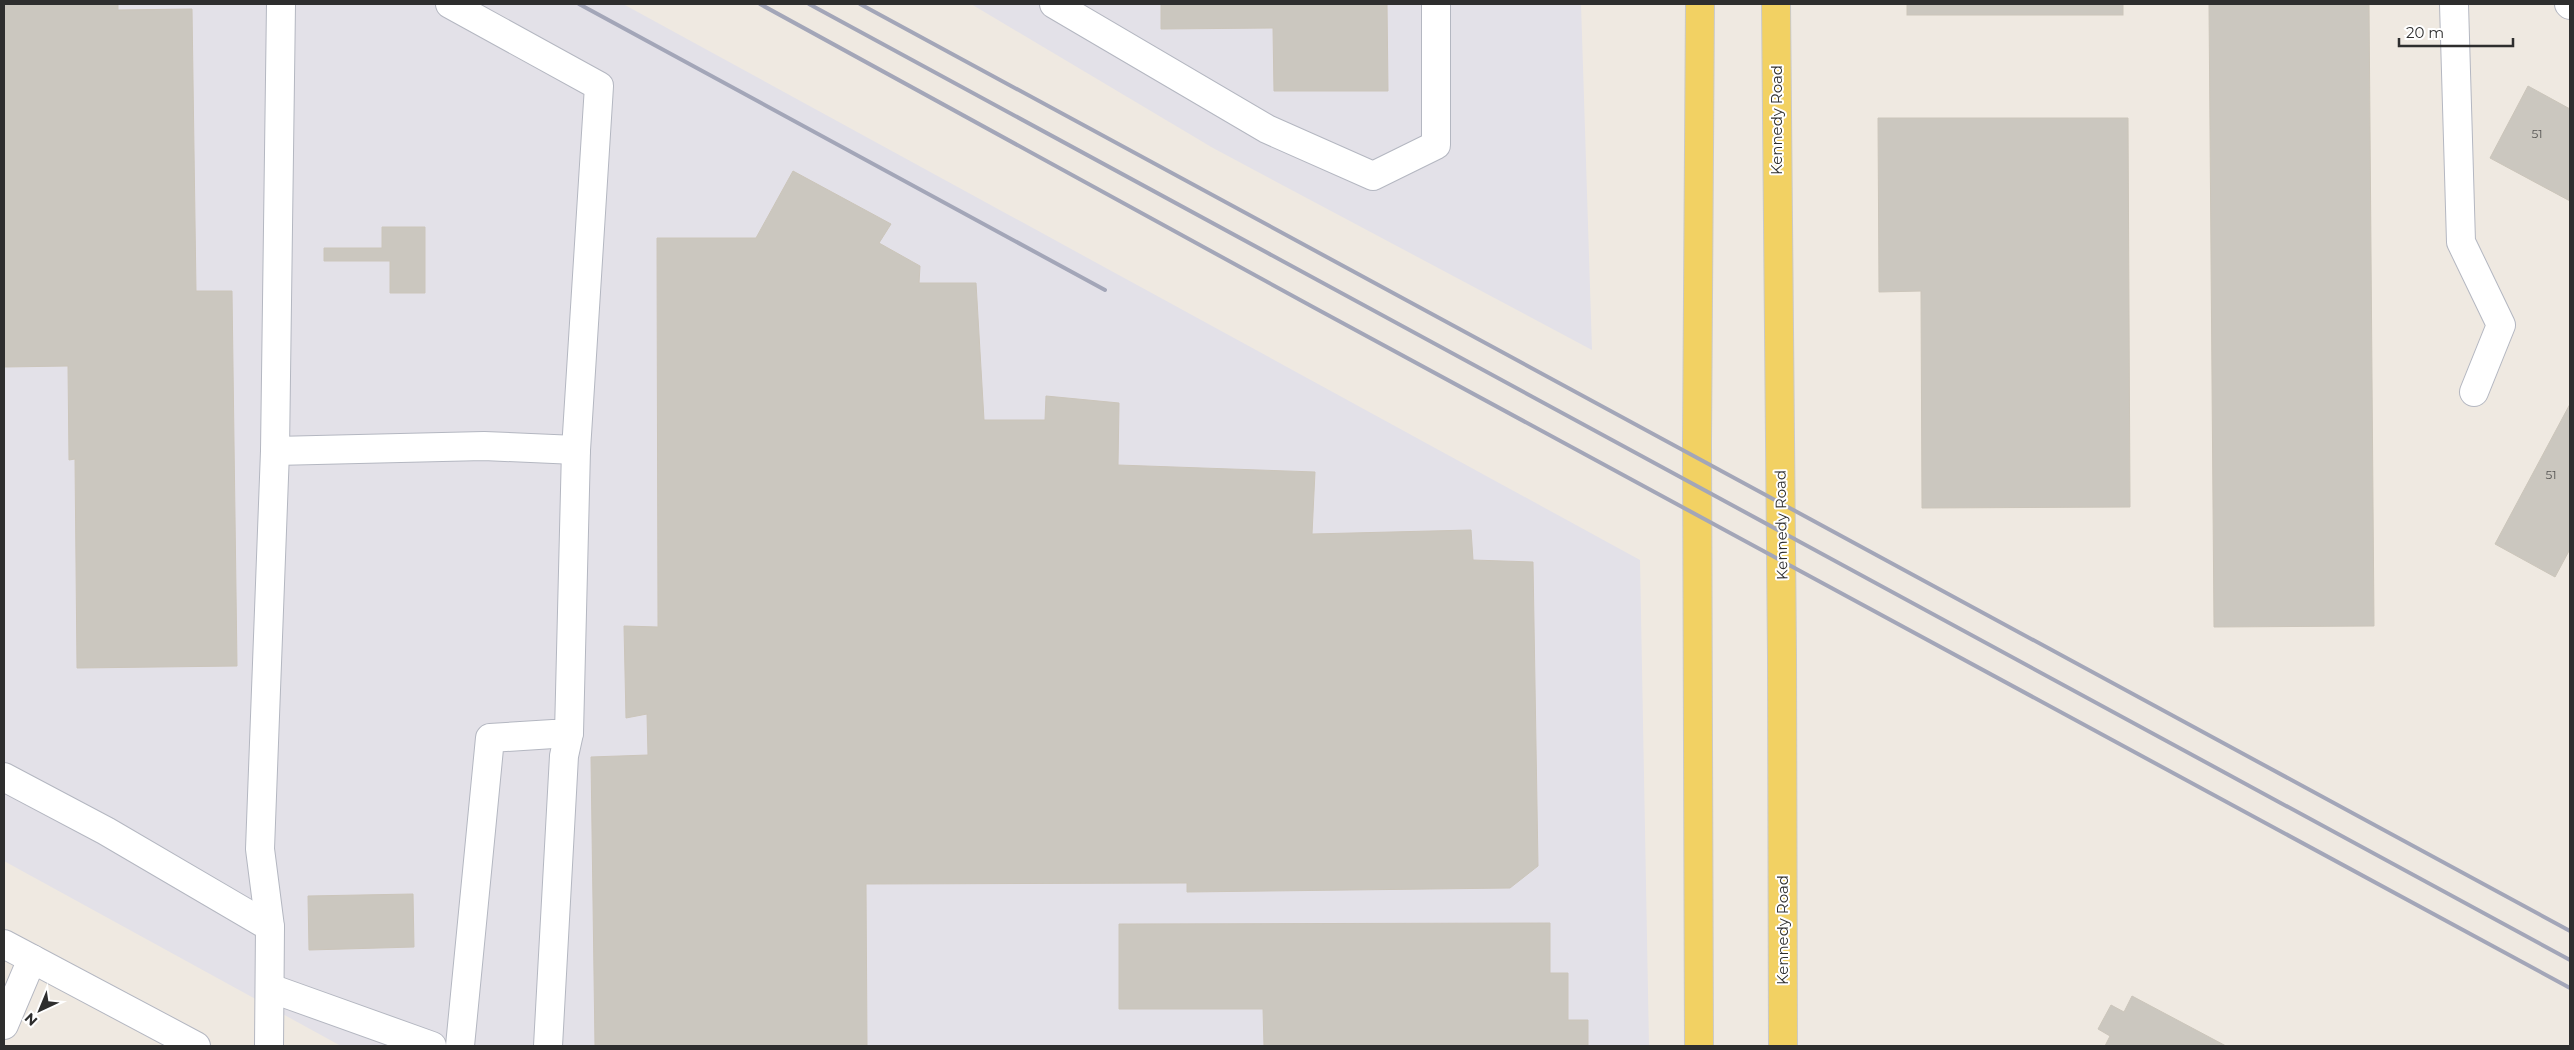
<svg xmlns="http://www.w3.org/2000/svg" width="2574" height="1050" font-family="Montserrat,sans-serif">
	<style>
		.industrial { fill: #e3e1e8 }
		.building { fill: #cbc7bf; stroke: #cbc5ba }
		.lines { fill: none; stroke-linecap: round; stroke-linejoin: round }
		.minor-casing { stroke: #b4b7c1; stroke-width: 30 }
		.major-casing { stroke: #c9c9c9; stroke-width: 30 }
		.minor { stroke: #fff; stroke-width: 28 }
		.major { stroke: #f2d163; stroke-width: 28 }
		.rail { stroke: #a3a6b8; stroke-width: 4 }
		.labels { text-anchor: middle; dominant-baseline: central; stroke-width: 4; stroke-linejoin: round; paint-order: stroke }
		.number-label { font-size: 12px; fill: #555452 }
		.street-label { font-size: 15px; fill: #2e2e2e; stroke: #fff }
	</style>
	<rect width="100%" height="100%" fill="#efe9e1"/>
	<g class="industrial">
		<path d="M4 4H623L1640 560 1649 1046H341L4 861Z"/>
		<path d="M971 4H1581L1592 350 1213 148Z"/>
	</g>
	<g class="building">
		<path d="M4 4H118V10L192 9 196 291H232L237 666 77 668 75 459 69 460 68 366 4 367Z"/>
		<path d="M1161 4H1387L1388 91H1274L1273 28 1161 29Z"/>
		<rect x="1907" y="4" width="216" height="11"/>
		<path d="M2209 4H2369L2374 626 2214 627Z"/>
		<path d="M2528 86 2570 109V201L2490 158Z"/>
		<path d="M1878 118H2128L2130 507 1922 508 1921 291 1879 292Z"/>
		<path d="M793 171 891 224 879 243 920 266 919 283H976L984 420H1045L1046 396 1119 403 1118 465 1315 472 1312 534 1471 530 1473 560 1533 562 1538 866 1510 888 1187 892V883L866 884 867 1046H595L591 757 648 755 647 714 626 718 624 626 658 627 657 238H756Z"/>
		<path d="M382 227H425V293H390V261H324V248H382Z"/>
		<path d="M2570 404V549L2555 577 2495 544Z"/>
		<path d="M413 894 414 947 309 950 308 896Z"/>
		<path d="M1550 923V973H1568V1020H1588V1046H1264L1263 1009H1119V924Z"/>
		<path d="M2132 996 2226 1046H2105L2110 1036 2098 1029 2111 1005 2124 1012Z"/>
	</g>
	<g class="lines">
		<g class="minor-casing">
			<g id="minor">
				<path d="M1054 4 1267 129 1373 176 1436 145V4"/>
				<path d="M2454 4 2461 242 2501 325 2474 392"/>
				<path d="M2569 4 2570 5"/>
				<path d="M275 451 484 446 576 450 599 86 450 4"/>
				<path d="M4 777 106 831 270 927"/>
				<path d="M4 944 196 1046"/>
				<path d="M270 988 432 1046"/>
				<path d="M4 1025 32 959"/>
				<path d="M269 1046 270 927 260 849 275 451 281 4"/>
				<path d="M460 1046 490 738 569 733 576 450"/>
				<path d="M548 1046 564 756 569 733"/>
			</g>
		</g>
		<g class="major-casing">
			<g id="major">
				<path d="M1776 4 1782 656 1783 1046"/>
				<path d="M1699 1046 1697 443 1700 4"/>
			</g>
		</g>
		<use href="#minor" class="minor"/>
		<use href="#major" class="major"/>
		<g class="rail">
			<path d="M579 4 1105 290"/>
			<path d="M760 4 1313 307 2570 988"/>
			<path d="M809 4 2570 960"/>
			<path d="M860 4 2570 931"/>
		</g>
	</g>
	<g class="labels">
		<g class="number-label">
			<text x="2537" y="133">51</text>
			<text x="2551" y="474">51</text>
		</g>
		<g class="street-label">
			<text transform="translate(1776 120) rotate(-90)">Kennedy Road</text>
			<text transform="translate(1781 525) rotate(-91)">Kennedy Road</text>
			<text transform="translate(1782 930) rotate(-90)">Kennedy Road</text>
		</g>
	</g>
	<rect width="2574" height="1050" fill="none" stroke="#2e2e2e" stroke-width="10"/>
	<g transform="translate(40 1010) rotate(224)" stroke="#ffffff" stroke-width="4" paint-order="stroke">
	<path d="M0-4L9 19L0 12L-9 19Z" fill="#2e2e2e"/>
	<text y="-8" font-size="14" font-weight="bold" text-anchor="middle" fill="#2e2e2e">N</text>
	</g>
	<path d="M2399 38v8h114v-8" fill="none" stroke="#2e2e2e" stroke-width="2.5"/>
	<text x="2406" y="38" font-size="15" fill="#2e2e2e" stroke="#ffffff" stroke-width="4" paint-order="stroke">20 m</text>
</svg>
